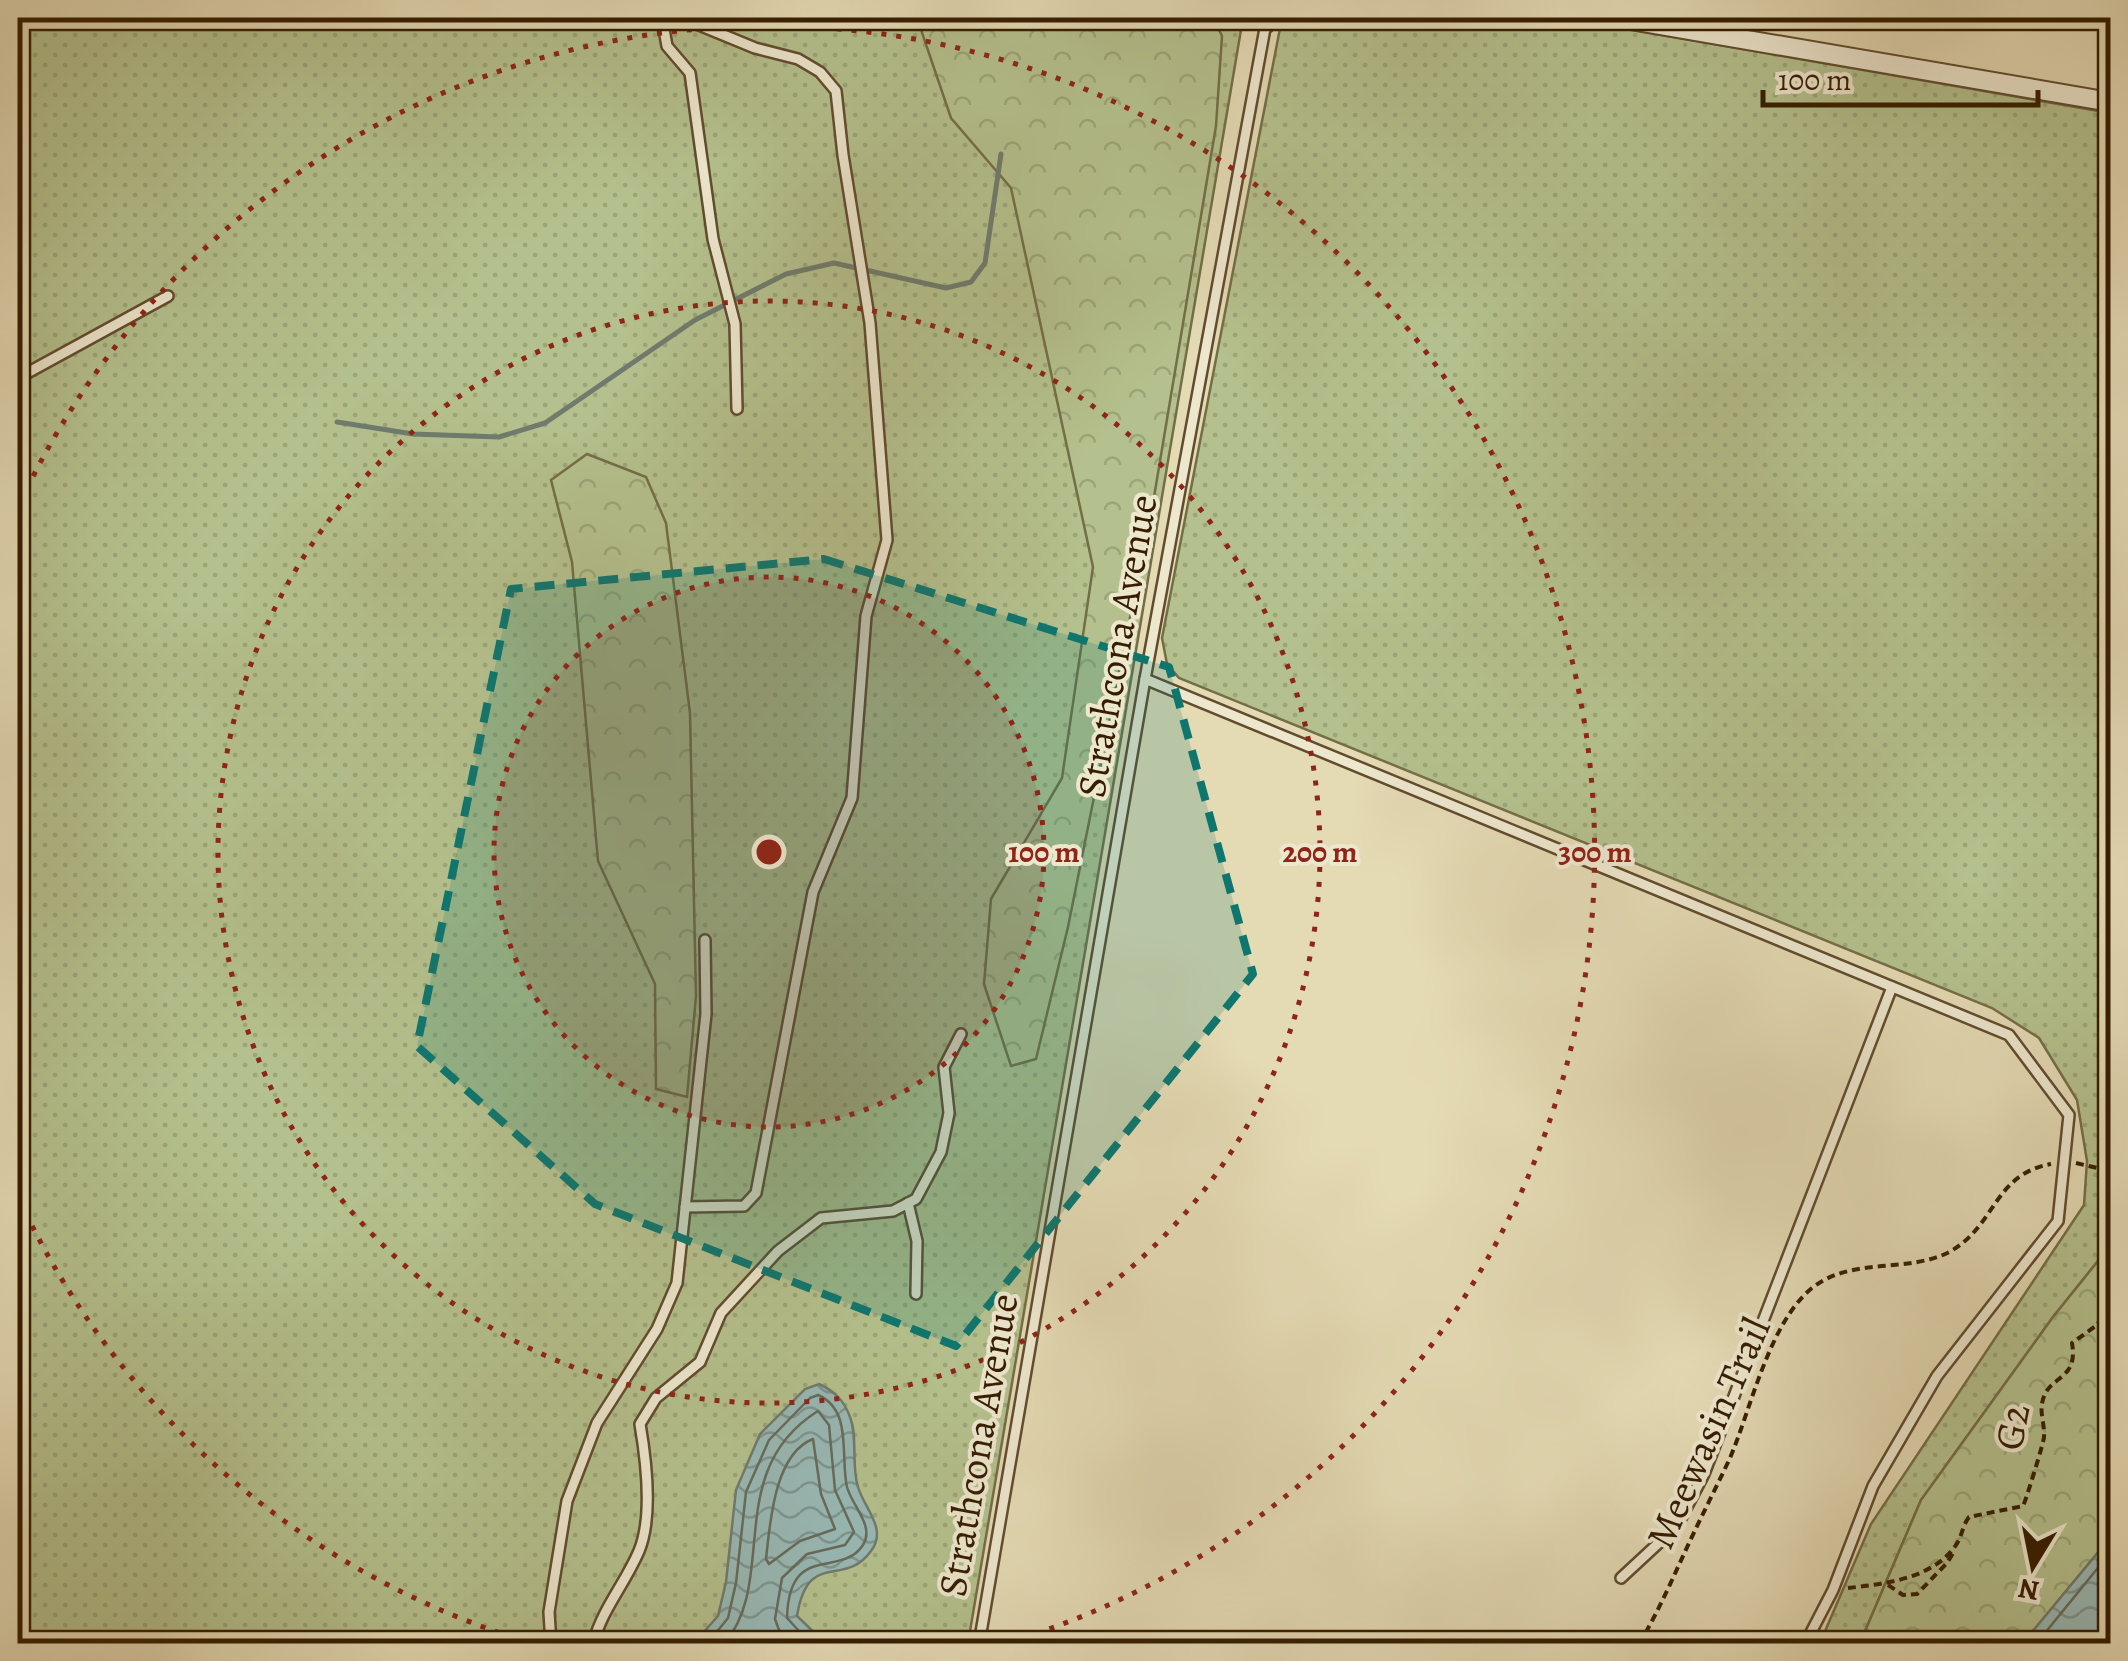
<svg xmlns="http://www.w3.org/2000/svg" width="2128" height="1661" font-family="Alegreya,serif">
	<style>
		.grass { fill: url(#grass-dots); stroke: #746e47; stroke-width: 2.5 }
		.forest { fill: url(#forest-crowns); stroke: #746e47; stroke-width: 2.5 }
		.water { fill: url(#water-waves); stroke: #707b6d; stroke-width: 2.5 }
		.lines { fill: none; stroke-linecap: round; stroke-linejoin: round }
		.shore { stroke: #666b5b; stroke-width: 2.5 }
		.stream { stroke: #707b6d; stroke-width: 5 }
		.lane-casing { stroke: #614c2e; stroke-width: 14 }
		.street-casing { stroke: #614c2e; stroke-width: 22 }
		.path { stroke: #351d01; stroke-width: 4; stroke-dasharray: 8 5; stroke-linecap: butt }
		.lane { stroke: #ede7ce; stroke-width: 9 }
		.street { stroke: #ede7ce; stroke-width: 18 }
		.marked { fill: #0f766e; fill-opacity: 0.2; stroke: #0f766e; stroke-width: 8; stroke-dasharray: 20 12; stroke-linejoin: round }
		.ring { fill: none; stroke: #8f2418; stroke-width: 5; stroke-dasharray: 5 10 }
		.labels { text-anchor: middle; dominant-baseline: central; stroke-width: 8; stroke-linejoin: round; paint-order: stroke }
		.street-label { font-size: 40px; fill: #351d01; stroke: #ede7ce }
		.centre { fill: #8f2418; stroke: #ede7ce; stroke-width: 5 }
		.ring-label { font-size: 30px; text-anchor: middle; font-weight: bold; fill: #8f2418; stroke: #ede7ce; stroke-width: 8; stroke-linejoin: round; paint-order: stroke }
	</style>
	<defs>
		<pattern id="grass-dots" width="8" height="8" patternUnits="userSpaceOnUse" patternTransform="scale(2.5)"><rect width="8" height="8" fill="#b4c08d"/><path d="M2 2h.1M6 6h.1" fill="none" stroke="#9ba578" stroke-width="1.8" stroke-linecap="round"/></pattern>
		<pattern id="forest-crowns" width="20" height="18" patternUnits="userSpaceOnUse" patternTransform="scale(2.5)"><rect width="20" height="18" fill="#b4c08d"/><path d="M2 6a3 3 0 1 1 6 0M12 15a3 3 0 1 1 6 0" fill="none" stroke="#9ba578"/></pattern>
		<pattern id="water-waves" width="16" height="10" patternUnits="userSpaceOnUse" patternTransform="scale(2.5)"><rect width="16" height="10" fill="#98b9b5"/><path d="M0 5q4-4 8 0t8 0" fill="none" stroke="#7d9691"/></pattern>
	</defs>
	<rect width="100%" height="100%" fill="#e4dab4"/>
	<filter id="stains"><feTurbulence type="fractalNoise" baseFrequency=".002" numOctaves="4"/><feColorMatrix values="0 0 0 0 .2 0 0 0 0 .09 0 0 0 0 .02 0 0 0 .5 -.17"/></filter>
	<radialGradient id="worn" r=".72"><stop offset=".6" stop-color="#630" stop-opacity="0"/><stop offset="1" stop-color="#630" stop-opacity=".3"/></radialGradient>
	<g class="grass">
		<path d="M18 18H1243L968 1643H18Z"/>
		<path d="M1282 18H1564L2110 113V1246L2053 1317 1921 1500 1860 1643H1820L1871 1524 2084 1205 2087 1161 2077 1100 2039 1038 1992 1008 1179 678 1167 664 1162 638Z"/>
	</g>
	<g class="forest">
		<path d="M917 18H1213L1222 36 1216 126 1153 503 1068 927 1036 1059 1011 1066 984 984 991 899 1062 778 1093 567 1011 188 951 118Z"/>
		<path d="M587 454 646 477 666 523 690 713 696 996 687 1097 656 1089 655 984 598 861 572 562 551 480Z"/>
		<path d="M2110 1246V1538L2023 1643H1860L1921 1500 2053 1317Z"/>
	</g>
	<g class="water">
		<path d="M819 1384C834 1391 844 1400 850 1417 858 1438 851 1465 858 1487 864 1508 888 1529 871 1551 844 1589 808 1548 797 1616L825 1643H694L718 1616 726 1582 736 1490 760 1434 805 1389Z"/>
		<path d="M2110 1538V1643H2023Z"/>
	</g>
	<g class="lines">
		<g class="shore">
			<path d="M813 1439 821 1494 835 1529 800 1541 769 1564 766 1559C770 1524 774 1454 813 1439Z"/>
			<path d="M707 1644 728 1618 736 1583 746 1492 769 1440 810 1398 818 1395C853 1410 840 1457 847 1487 852 1506 875 1526 863 1545 841 1579 789 1541 787 1618L811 1644"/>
			<path d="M724 1644C779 1580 722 1471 818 1411L829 1425 835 1490 854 1532 845 1545 807 1554 782 1578 775 1619 779 1630 793 1644"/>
			<path d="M2036 1644 2110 1553"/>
		</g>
		<path class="stream" d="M337 422 413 434 499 437 545 423 695 320 786 274 834 263 946 288 971 282 985 263 1001 154"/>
		<g class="lane-casing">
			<g id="lane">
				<path d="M662 18 667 46 690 73 713 239 735 324 737 409"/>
				<path d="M682 18 755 48 798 59 820 72 836 91 843 155 870 323 887 540 866 616 852 798 813 892 756 1193 744 1206 685 1207"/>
				<path d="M18 378 168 296"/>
				<path d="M1145 679 2009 1035 2069 1115 2058 1221 1937 1376 1873 1486 1833 1590 1805 1644"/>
				<path d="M908 1203 917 1241 916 1294"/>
				<path d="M1621 1578 1677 1526 1704 1474 1892 987"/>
				<path d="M551 1644 549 1612 567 1501 597 1423 657 1329 677 1283 706 1014 705 940"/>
				<path d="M593 1644C602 1609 625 1584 639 1551 653 1517 646 1459 640 1424L656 1398 700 1362 721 1313 778 1251 821 1218 893 1211 916 1199 941 1152 949 1113 944 1067 961 1034"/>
				<path d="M979 1644 1145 679 1266 23"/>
			</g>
		</g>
		<g class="street-casing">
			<g id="street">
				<path d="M1619 18 2110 102"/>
				<path d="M1266 23 1267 18"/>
			</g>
		</g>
		<g class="path">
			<path d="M2076 1163 2110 1171"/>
			<path d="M1888 1585 1903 1595 1917 1594 1947 1563 1955 1550"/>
			<path d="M1848 1588C1884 1584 1933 1579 1956 1545 1962 1537 1962 1526 1969 1517L2023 1506C2025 1503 2044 1442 2044 1437 2045 1426 2040 1414 2042 1404 2046 1374 2079 1383 2072 1343L2097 1325 2110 1303"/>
			<path d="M1639 1644C1659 1611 1674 1575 1690 1541 1703 1513 1717 1486 1730 1458 1751 1409 1769 1323 1812 1288 1852 1256 1910 1274 1951 1251 1996 1225 1994 1174 2051 1164"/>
		</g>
		<use href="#lane" class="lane"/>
		<use href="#street" class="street"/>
	</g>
	<path class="marked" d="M824 559 1169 667 1253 974 956 1346 595 1204 417 1046 511 589Z"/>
	<circle cx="769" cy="852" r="275" fill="#8f2418" fill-opacity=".12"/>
	<g class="ring">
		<circle cx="769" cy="852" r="275"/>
		<circle cx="769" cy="852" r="551"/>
		<path d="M528 1642A826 826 0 0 1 20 1201M20 503A826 826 0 1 1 1010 1642"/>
	</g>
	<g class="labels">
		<g class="street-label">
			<text transform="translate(1117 646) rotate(-80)">Strathcona Avenue</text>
			<text transform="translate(2012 1427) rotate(-79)">G2</text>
			<text transform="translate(1708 1433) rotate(-66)">Meewasin Trail</text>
			<text transform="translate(978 1445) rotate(-80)">Strathcona Avenue</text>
		</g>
	</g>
	<circle cx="769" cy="852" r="15" class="centre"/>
	<g class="ring-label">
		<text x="1044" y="862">100 m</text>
		<text x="1320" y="862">200 m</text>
		<text x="1595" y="862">300 m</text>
	</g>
	<rect width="2128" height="1661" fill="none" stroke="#e4dab4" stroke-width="60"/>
	<rect x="20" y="20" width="2088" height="1621" fill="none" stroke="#351d01" stroke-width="5"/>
	<rect x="30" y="30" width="2068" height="1601" fill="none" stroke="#351d01" stroke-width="2.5"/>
	<g transform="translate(2033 1566) rotate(190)" stroke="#ede7ce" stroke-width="8" paint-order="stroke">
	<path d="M0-8L18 38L0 25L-18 38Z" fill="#351d01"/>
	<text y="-15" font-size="28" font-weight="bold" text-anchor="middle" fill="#351d01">N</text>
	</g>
	<path d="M1763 90v15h275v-15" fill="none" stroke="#351d01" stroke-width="5"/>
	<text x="1778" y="90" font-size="30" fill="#351d01" stroke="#ede7ce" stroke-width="8" paint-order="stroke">100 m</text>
	<rect width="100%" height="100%" filter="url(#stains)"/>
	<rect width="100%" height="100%" fill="url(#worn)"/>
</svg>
